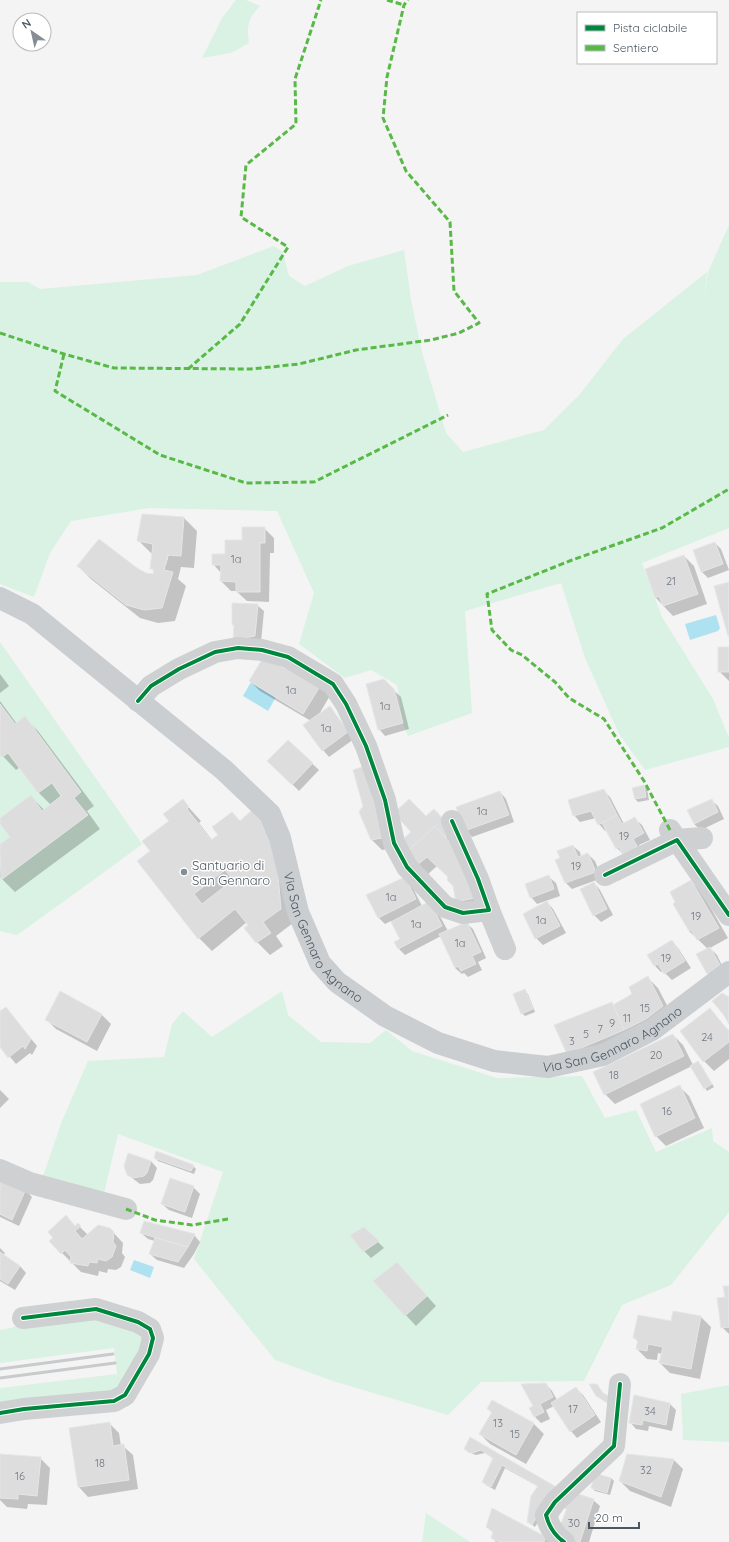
<svg xmlns="http://www.w3.org/2000/svg" width="729" height="1542" font-family="Quicksand,sans-serif">
	<style>
		.green { fill: #d9f2e3 }
		.water { fill: #aee2f0 }
		.shadow { fill: #0003; fill-rule: evenodd }
		.building { fill: #ddddde; stroke: #e5e6e7; fill-rule: evenodd }
		.lines { fill: none; stroke-linecap: round; stroke-linejoin: round }
		.minor { stroke: #ced0d2; stroke-width: 22 }
		.major { stroke: #caced1; stroke-width: 22 }
		.rail { stroke: #c9cacc; stroke-width: 3 }
		.quiet { stroke: #58b947; stroke-width: 3; stroke-dasharray: 6 3; stroke-linecap: butt }
		.cycleway-casing { stroke: #fff; stroke-width: 6 }
		.cycleway { stroke: #00873e; stroke-width: 4 }
		.poi-dot { fill: #868d94; stroke: #fff; stroke-width: 1.5 }
		.labels { text-anchor: middle; dominant-baseline: central; stroke-width: 3; stroke-linejoin: round; paint-order: stroke }
		.number-label { font-size: 11px; fill: #707881 }
		.poi-label { font-size: 13px; fill: #4a5661; stroke: #fff; text-anchor: start }
		.street-label { font-size: 13px; fill: #4a5661; stroke: #fff }
	</style>
	<rect width="100%" height="100%" fill="#f4f4f4"/>
	<g class="green">
		<path d="M236 0H246L260 6C247 20 247 26 249 43L231 53 202 58 222 18Z"/>
		<path d="M729 225V528L642 563 662 617 713 699 729 738V747L645 770 619 734 585 658 561 583 465 611 472 713 408 736 403 723 397 685 371 670 345 678 299 644 314 593 277 511 149 508 71 521 50 553 34 597 0 584V282H28L40 289 197 275 274 246 283 252 289 276 305 286 348 266 404 250 411 300 422 352 446 433 463 452 544 430 580 394 623 339 707 272 704 299 708 272Z"/>
		<path d="M0 642 142 844 110 868 17 935 0 931Z"/>
		<path d="M282 991 288 1015 321 1042 370 1043 386 1030 412 1051 497 1078 582 1076 605 1118 636 1110 656 1152 712 1128 713 1141 729 1152V1212L671 1285 622 1305 584 1381 481 1382 448 1415 336 1382 275 1360 194 1259 223 1172 118 1134 102 1202 42 1179 62 1121 88 1061 164 1057 172 1024 183 1011 212 1037Z"/>
		<path d="M97 1314 146 1335V1347L119 1390 0 1402V1388L117 1374 114 1348 0 1363V1330L11 1328 28 1321Z"/>
		<path d="M729 1385V1442L683 1440 681 1394Z"/>
		<path d="M426 1513 470 1542H422Z"/>
	</g>
	<g class="water">
		<path d="M716 615 720 628 718 631 690 640 685 624Z"/>
		<path d="M251 682 276 697 268 711 243 696Z"/>
		<path d="M134 1260 154 1267 150 1278 130 1270Z"/>
	</g>
	<g class="shadow">
		<path d="M184 518 197 531 194 568 181 567 178 579 186 586 175 621 158 623 140 618 91 579 78 566 136 569 146 574 154 575 155 572 151 568 153 554 151 553 138 540ZM168 550H170L166 565V560Z"/>
		<path d="M264 528 274 538V553H270L269 602 247 601 236 591H231L221 581V573L213 564 243 541Z"/>
		<path d="M715 543 721 549 729 570 708 578 701 571Z"/>
		<path d="M684 556 694 566 707 604 673 616 655 597Z"/>
		<path d="M257 605 264 611 261 642 241 646 235 626 233 624Z"/>
		<path d="M729 648V681L719 671Z"/>
		<path d="M287 670 331 694 318 716 330 707 354 739 329 757 323 750 305 725 311 721 260 691 250 681Z"/>
		<path d="M0 674 9 686 0 693Z"/>
		<path d="M384 681 401 697 409 729 385 736 379 729Z"/>
		<path d="M0 701 17 724 25 718 38 731 94 806 87 811 100 829 15 892 0 877V846L11 837 0 822V819L31 796 44 810 51 805 39 793 20 767 16 770 0 753Z"/>
		<path d="M288 741 319 770 299 791 269 761Z"/>
		<path d="M644 786 647 789 649 800 638 802 635 799 633 788Z"/>
		<path d="M603 790 610 797 624 824 635 819 642 825 650 840 639 845 645 858 624 855 617 848 607 830 605 831 599 824 596 818 580 822 574 815Z"/>
		<path d="M500 792 506 799 514 822 472 837 465 830Z"/>
		<path d="M711 800 718 806 724 819 701 830 694 824Z"/>
		<path d="M183 801 201 821 199 823 212 840 241 822 253 811 266 824 293 923 276 936 283 946 270 955 257 942 247 922 212 951 199 938 151 851Z"/>
		<path d="M365 806 397 847 382 850 372 840Z"/>
		<path d="M434 810 483 890 467 911 457 901 454 886 449 878 437 866 426 876 416 867 426 817Z"/>
		<path d="M573 846 580 852 581 857 588 854 595 861 602 878 572 889 566 883 557 860 561 858Z"/>
		<path d="M549 877 556 883 560 896 537 904 531 897Z"/>
		<path d="M691 881 701 891 728 938 710 948 717 955 725 972 714 980 708 973V949L689 931Z"/>
		<path d="M594 883 600 890 613 915 601 922 594 915Z"/>
		<path d="M411 884 422 906 436 909 448 931 466 923 473 929 486 958 478 962 482 970 468 977 464 973 462 974 455 968 441 936 405 955 399 949 395 943 401 940 391 921 385 924 378 917 368 896Z"/>
		<path d="M547 902 553 909 566 933 543 945 536 938Z"/>
		<path d="M672 941 678 948 691 968 672 980 663 971 661 972 655 966Z"/>
		<path d="M648 978 658 988 673 1017 634 1040 568 1054 614 1005 633 994Z"/>
		<path d="M525 991 528 994 535 1012 525 1016 522 1013Z"/>
		<path d="M6 1008 37 1046 32 1055 30 1053 16 1064 0 1045V1013Z"/>
		<path d="M710 1009 729 1031V1059L714 1071 704 1061 681 1032Z"/>
		<path d="M101 1014 111 1024 97 1051 56 1029 46 1019Z"/>
		<path d="M673 1035 683 1045 693 1065 698 1062 701 1065 714 1087 707 1091 692 1066 615 1104 605 1094Z"/>
		<path d="M679 1086 689 1096 704 1128 666 1146 656 1136Z"/>
		<path d="M0 1090 9 1099 0 1108Z"/>
		<path d="M155 1158 193 1166 196 1169 194 1174 158 1161Z"/>
		<path d="M151 1161 157 1168 153 1180 150 1183 140 1184 128 1175Z"/>
		<path d="M0 1179 25 1190 32 1197 19 1226 0 1217Z"/>
		<path d="M193 1187 200 1194 192 1218 169 1210 162 1204Z"/>
		<path d="M66 1217 76 1227 78 1225 88 1235 110 1229 123 1243 122 1253 125 1257 121 1267 116 1270 108 1269 107 1273 99 1271 98 1276 81 1272 62 1253 55 1238Z"/>
		<path d="M364 1228 384 1248 371 1258 364 1251Z"/>
		<path d="M141 1233 194 1235 200 1242 194 1254 184 1268 157 1260 150 1254 155 1241 148 1239Z"/>
		<path d="M0 1248 5 1253 3 1256 20 1266 26 1273 15 1290 0 1281Z"/>
		<path d="M406 1273 436 1306 416 1326 374 1281Z"/>
		<path d="M729 1287V1334L722 1327 726 1298Z"/>
		<path d="M701 1317 711 1327 700 1379 670 1373 660 1363 662 1354 658 1353 657 1360 647 1359 637 1349 638 1342 635 1338Z"/>
		<path d="M546 1384 552 1391 557 1400 576 1388 583 1395 601 1422 577 1438 571 1431 554 1406 546 1410 550 1419 541 1423 535 1417 531 1409 534 1407Z"/>
		<path d="M635 1397 670 1404 676 1410 672 1431 649 1426 648 1431 636 1429 630 1422Z"/>
		<path d="M493 1401 534 1424 544 1434 526 1464 490 1444 480 1434 492 1413 488 1409Z"/>
		<path d="M109 1423 119 1433 121 1446H123L133 1455 138 1489 88 1497 79 1487Z"/>
		<path d="M470 1439 558 1488 535 1527 531 1524 539 1487 505 1468 495 1490 486 1485 483 1482 494 1459 485 1453 476 1455 468 1452 465 1449Z"/>
		<path d="M40 1458 50 1468 47 1505 28 1504 27 1509 7 1507 0 1500V1465Z"/>
		<path d="M674 1460 683 1469 671 1507 630 1491 620 1481Z"/>
		<path d="M611 1478 614 1481 610 1495 595 1491 592 1488Z"/>
		<path d="M593 1500 600 1506 589 1542H573L567 1510 563 1506Z"/>
		<path d="M487 1527 546 1538 550 1542H496L492 1538 494 1533Z"/>
	</g>
	<g class="building">
		<path d="M142 514 184 517 181 556 168 555 164 570 173 572 162 608 144 610 126 605 77 566 99 539 137 568 146 573 153 574 154 569H150L153 544 137 541Z"/>
		<path d="M242 527H265V543H260V592H236V582L220 581 221 565H212V554H225V540H242Z"/>
		<path d="M715 542 723 564 701 572 693 550Z"/>
		<path d="M684 555 698 594 663 606 659 596 655 598 645 569Z"/>
		<path d="M729 582V636H728L714 586Z"/>
		<path d="M232 603 258 604 255 636 233 640 234 625H232Z"/>
		<rect x="718" y="647" width="11" height="25"/>
		<path d="M264 656 286 669 289 664 322 683 303 714 249 681Z"/>
		<path d="M384 679 394 689 403 723 378 730 366 684Z"/>
		<path d="M0 704 15 724 25 716 81 792 74 798 88 815 1 880 0 844 10 837 0 824V818L31 795 42 811 61 796 52 783 38 793 8 753 2 757 0 755Z"/>
		<path d="M330 706 348 732 322 751 303 725Z"/>
		<path d="M288 740 313 763 292 785 267 761Z"/>
		<path d="M368 765 388 837 371 840 359 812 363 806 353 770Z"/>
		<path d="M644 785 646 797 635 799 632 788Z"/>
		<path d="M604 789 617 815 598 825 591 811 573 816 568 800Z"/>
		<path d="M500 791 509 815 464 831 456 807Z"/>
		<path d="M183 799 189 807 187 809 211 840 218 835 212 827 232 812 240 821 253 809 269 834 278 875 281 909 263 922 271 933 256 943 244 928 248 925 235 909 198 939 137 861 150 851 142 841 169 821 163 814ZM225 870 233 880 202 904 194 894Z"/>
		<path d="M409 799 426 816 434 809 454 831 446 838 435 826 409 850 401 841 411 832 394 813Z"/>
		<path d="M712 799 718 812 694 824 687 810Z"/>
		<path d="M617 815 622 824 635 817 644 833 633 839 640 851 625 859 619 847 616 849 602 823Z"/>
		<path d="M435 826 456 849 480 897 456 902 453 886 447 880 448 877 427 857 415 867 409 850Z"/>
		<path d="M573 845 578 857 588 853 596 872 565 883 555 860 560 858 557 851Z"/>
		<path d="M549 875 554 889 530 898 525 884Z"/>
		<path d="M405 877 416 899 378 918 366 895Z"/>
		<path d="M691 880 719 928 697 940 691 930 689 931 673 904 675 902 670 892Z"/>
		<path d="M594 882 607 909 593 916 580 889Z"/>
		<path d="M430 901 442 926 398 949 394 942 400 939 391 922Z"/>
		<path d="M547 901 560 926 535 939 523 914Z"/>
		<path d="M467 922 481 952 472 956 476 964 461 971 458 966 455 968 439 934Z"/>
		<path d="M672 940 685 961 664 974 658 964 654 966 647 955Z"/>
		<path d="M710 947 720 965 707 974 696 954Z"/>
		<path d="M648 976 663 1006 646 1019 624 1030 613 1005 632 994 629 987Z"/>
		<path d="M525 989 533 1009 521 1014 513 994Z"/>
		<path d="M60 991 102 1014 87 1042 45 1020Z"/>
		<path d="M722 993 729 997V1024L723 1014 712 1001Z"/>
		<path d="M612 1002 624 1030 567 1054 554 1025Z"/>
		<path d="M6 1007 31 1039 25 1049 23 1046 8 1058 0 1047V1011Z"/>
		<path d="M710 1008 729 1032V1042L703 1062 680 1031Z"/>
		<path d="M673 1034 684 1056 604 1095 593 1072Z"/>
		<path d="M698 1061 712 1084 704 1089 690 1066Z"/>
		<path d="M680 1085 695 1118 655 1137 640 1104Z"/>
		<path d="M156 1151 194 1165 191 1171 154 1158Z"/>
		<path d="M128 1153 151 1161 147 1173 144 1176 133 1178 127 1175 124 1166Z"/>
		<path d="M0 1178 26 1189 12 1220 0 1214Z"/>
		<path d="M170 1178 194 1186 185 1212 161 1204Z"/>
		<path d="M66 1215 75 1226 78 1223 81 1226 75 1231 82 1239 98 1225 110 1228 114 1232 113 1242 116 1246 112 1257 106 1261 98 1259 97 1263 89 1262 88 1266 70 1263 71 1257 65 1250 61 1254 49 1241 53 1238 48 1232Z"/>
		<path d="M144 1221 195 1234 188 1247 140 1233Z"/>
		<path d="M364 1227 379 1241 363 1252 350 1235Z"/>
		<path d="M155 1238 188 1247 178 1262 149 1254Z"/>
		<path d="M0 1252 20 1266 8 1284 0 1279Z"/>
		<path d="M397 1262 427 1296 405 1316 373 1281Z"/>
		<path d="M723 1286H729V1327L721 1328 717 1298 725 1297Z"/>
		<path d="M673 1311 701 1316 691 1369 659 1363 663 1347 648 1344 647 1351 636 1349 638 1339 633 1338 638 1315 671 1321Z"/>
		<path d="M546 1383 553 1397 540 1404 544 1412 534 1417 529 1408 533 1406 521 1384Z"/>
		<path d="M589 1384H597L603 1393 613 1398 612 1406 596 1396Z"/>
		<path d="M576 1387 595 1415 570 1432 551 1403Z"/>
		<path d="M634 1395 670 1403 666 1425 643 1420 642 1425 629 1423Z"/>
		<path d="M492 1400 534 1423 516 1455 479 1434 492 1412 487 1409Z"/>
		<path d="M110 1422 113 1446 124 1444 129 1480 78 1487 69 1428Z"/>
		<path d="M470 1437 558 1488 543 1507 532 1525 527 1522 531 1496 538 1486 502 1465 491 1487 482 1482 493 1458 481 1450 472 1453 464 1449Z"/>
		<path d="M0 1454 41 1457 37 1496 18 1494V1499L0 1498Z"/>
		<path d="M627 1454 674 1459 661 1497 619 1481Z"/>
		<path d="M595 1473 611 1478 607 1493 591 1488Z"/>
		<path d="M575 1493 594 1499 580 1542 568 1539 570 1533 559 1529 567 1508 562 1506Z"/>
		<path d="M492 1508 546 1537 544 1542H499L491 1538 493 1532 486 1527Z"/>
	</g>
	<g class="lines">
		<g class="minor">
			<path d="M138 701 151 686 179 669 215 652 238 648 262 650 288 657 333 684 346 704 366 746 385 800 394 843 407 867 445 907 463 913 489 910 478 879 452 821"/>
			<path d="M670 830 677 840 702 838"/>
			<path d="M605 875 677 840 729 915"/>
			<path d="M489 910 505 949"/>
			<path d="M0 1170 30 1183 126 1209"/>
			<path d="M0 1413 24 1409 114 1401 125 1395 149 1354 153 1338 150 1329 138 1322 96 1309 23 1318"/>
			<path d="M564 1542C554 1535 549 1527 546 1515L555 1502 614 1446 620 1384"/>
		</g>
		<path class="major" id="s1" d="M0 598 32 614 224 770 270 814 280 838 298 912 320 963 337 982 385 1016 438 1043 494 1061 548 1067 603 1055 652 1030 729 972"/>
		<g class="rail">
			<path d="M0 1369 113 1354"/>
			<path d="M0 1378 115 1363"/>
		</g>
		<g class="quiet">
			<path d="M387 0 404 5"/>
			<path d="M0 333 64 354 114 368 251 369 299 364 356 350 431 340 459 333 479 323 454 291 450 222 406 171 383 118 387 77 404 5 408 0"/>
			<path d="M64 354 55 391 160 455 246 483 314 482 448 415"/>
			<path d="M188 369 240 324 288 247 241 217 246 165 296 124 295 79 321 0"/>
			<path d="M670 830 644 781 604 719 569 698 555 682 522 655 511 650 492 630 487 594 572 560 662 528 729 489"/>
			<path d="M126 1209 155 1220 192 1225 228 1219"/>
		</g>
		<g class="cycleway-casing">
			<g id="cycleway">
				<path d="M138 701 151 686 179 669 215 652 238 648 262 650 288 657 333 684 346 704 366 746 385 800 394 843 407 867 445 907 463 913 489 910 478 879 452 821"/>
				<path d="M605 875 677 840 729 915"/>
				<path d="M0 1413 24 1409 114 1401 125 1395 149 1354 153 1338 150 1329 138 1322 96 1309 23 1318"/>
				<path d="M564 1542C554 1535 549 1527 546 1515L555 1502 614 1446 620 1384"/>
			</g>
		</g>
		<use href="#cycleway" class="cycleway"/>
	</g>
	<circle class="poi-dot" cx="184" cy="872" r="4"/>
	<g class="labels">
		<g class="number-label">
			<text x="236" y="559">1a</text>
			<text x="671" y="581">21</text>
			<text x="291" y="690">1a</text>
			<text x="385" y="706">1a</text>
			<text x="326" y="728">1a</text>
			<text x="482" y="811">1a</text>
			<text x="624" y="836">19</text>
			<text x="576" y="866">19</text>
			<text x="391" y="897">1a</text>
			<text x="696" y="916">19</text>
			<text x="541" y="920">1a</text>
			<text x="416" y="924">1a</text>
			<text x="460" y="943">1a</text>
			<text x="666" y="958">19</text>
			<text x="645" y="1008">15</text>
			<text x="627" y="1018">11</text>
			<text x="612" y="1023">9</text>
			<text x="600" y="1029">7</text>
			<text x="586" y="1034">5</text>
			<text x="707" y="1037">24</text>
			<text x="572" y="1041">3</text>
			<text x="656" y="1055">20</text>
			<text x="614" y="1075">18</text>
			<text x="667" y="1111">16</text>
			<text x="573" y="1409">17</text>
			<text x="650" y="1411">34</text>
			<text x="498" y="1423">13</text>
			<text x="515" y="1434">15</text>
			<text x="100" y="1463">18</text>
			<text x="646" y="1470">32</text>
			<text x="20" y="1476">16</text>
			<text x="574" y="1523">30</text>
		</g>
		<g class="poi-label">
			<text x="192" y="865">Santuario di<tspan x="192" dy="15">San Gennaro</tspan></text>
		</g>
		<g class="street-label">
			<text stroke="none"><textPath href="#s1" startOffset="484">Via San Gennaro Agnano</textPath></text>
			<text stroke="none"><textPath href="#s1" startOffset="832">Via San Gennaro Agnano</textPath></text>
		</g>
	</g>
	<rect x="577" y="12" width="140" height="52" fill="#ffffff" stroke="#b7bbc0"/>
	<rect x="585" y="25" width="20" height="6" fill="#00873e" stroke="#b7bbc0"/>
	<text x="613" y="32" font-size="12" fill="#4a5661">Pista ciclabile</text>
	<rect x="585" y="45" width="20" height="6" fill="#58b947" stroke="#b7bbc0"/>
	<text x="613" y="52" font-size="12" fill="#4a5661">Sentiero</text>
	<g transform="translate(32 32) rotate(326)"><circle r="19" fill="#ffffff" stroke="#b7bbc0"/>
	<path d="M0-3L7 15L0 10L-7 15Z" fill="#868d94"/>
	<text y="-6" font-size="11" font-weight="bold" text-anchor="middle" fill="#4a5661">N</text>
	</g>
	<path d="M589 1522v6h50v-6" fill="none" stroke="#4a5661" stroke-width="2"/>
	<text x="595" y="1522" font-size="12" fill="#4a5661" stroke="#ffffff" stroke-width="3" paint-order="stroke">20 m</text>
</svg>
